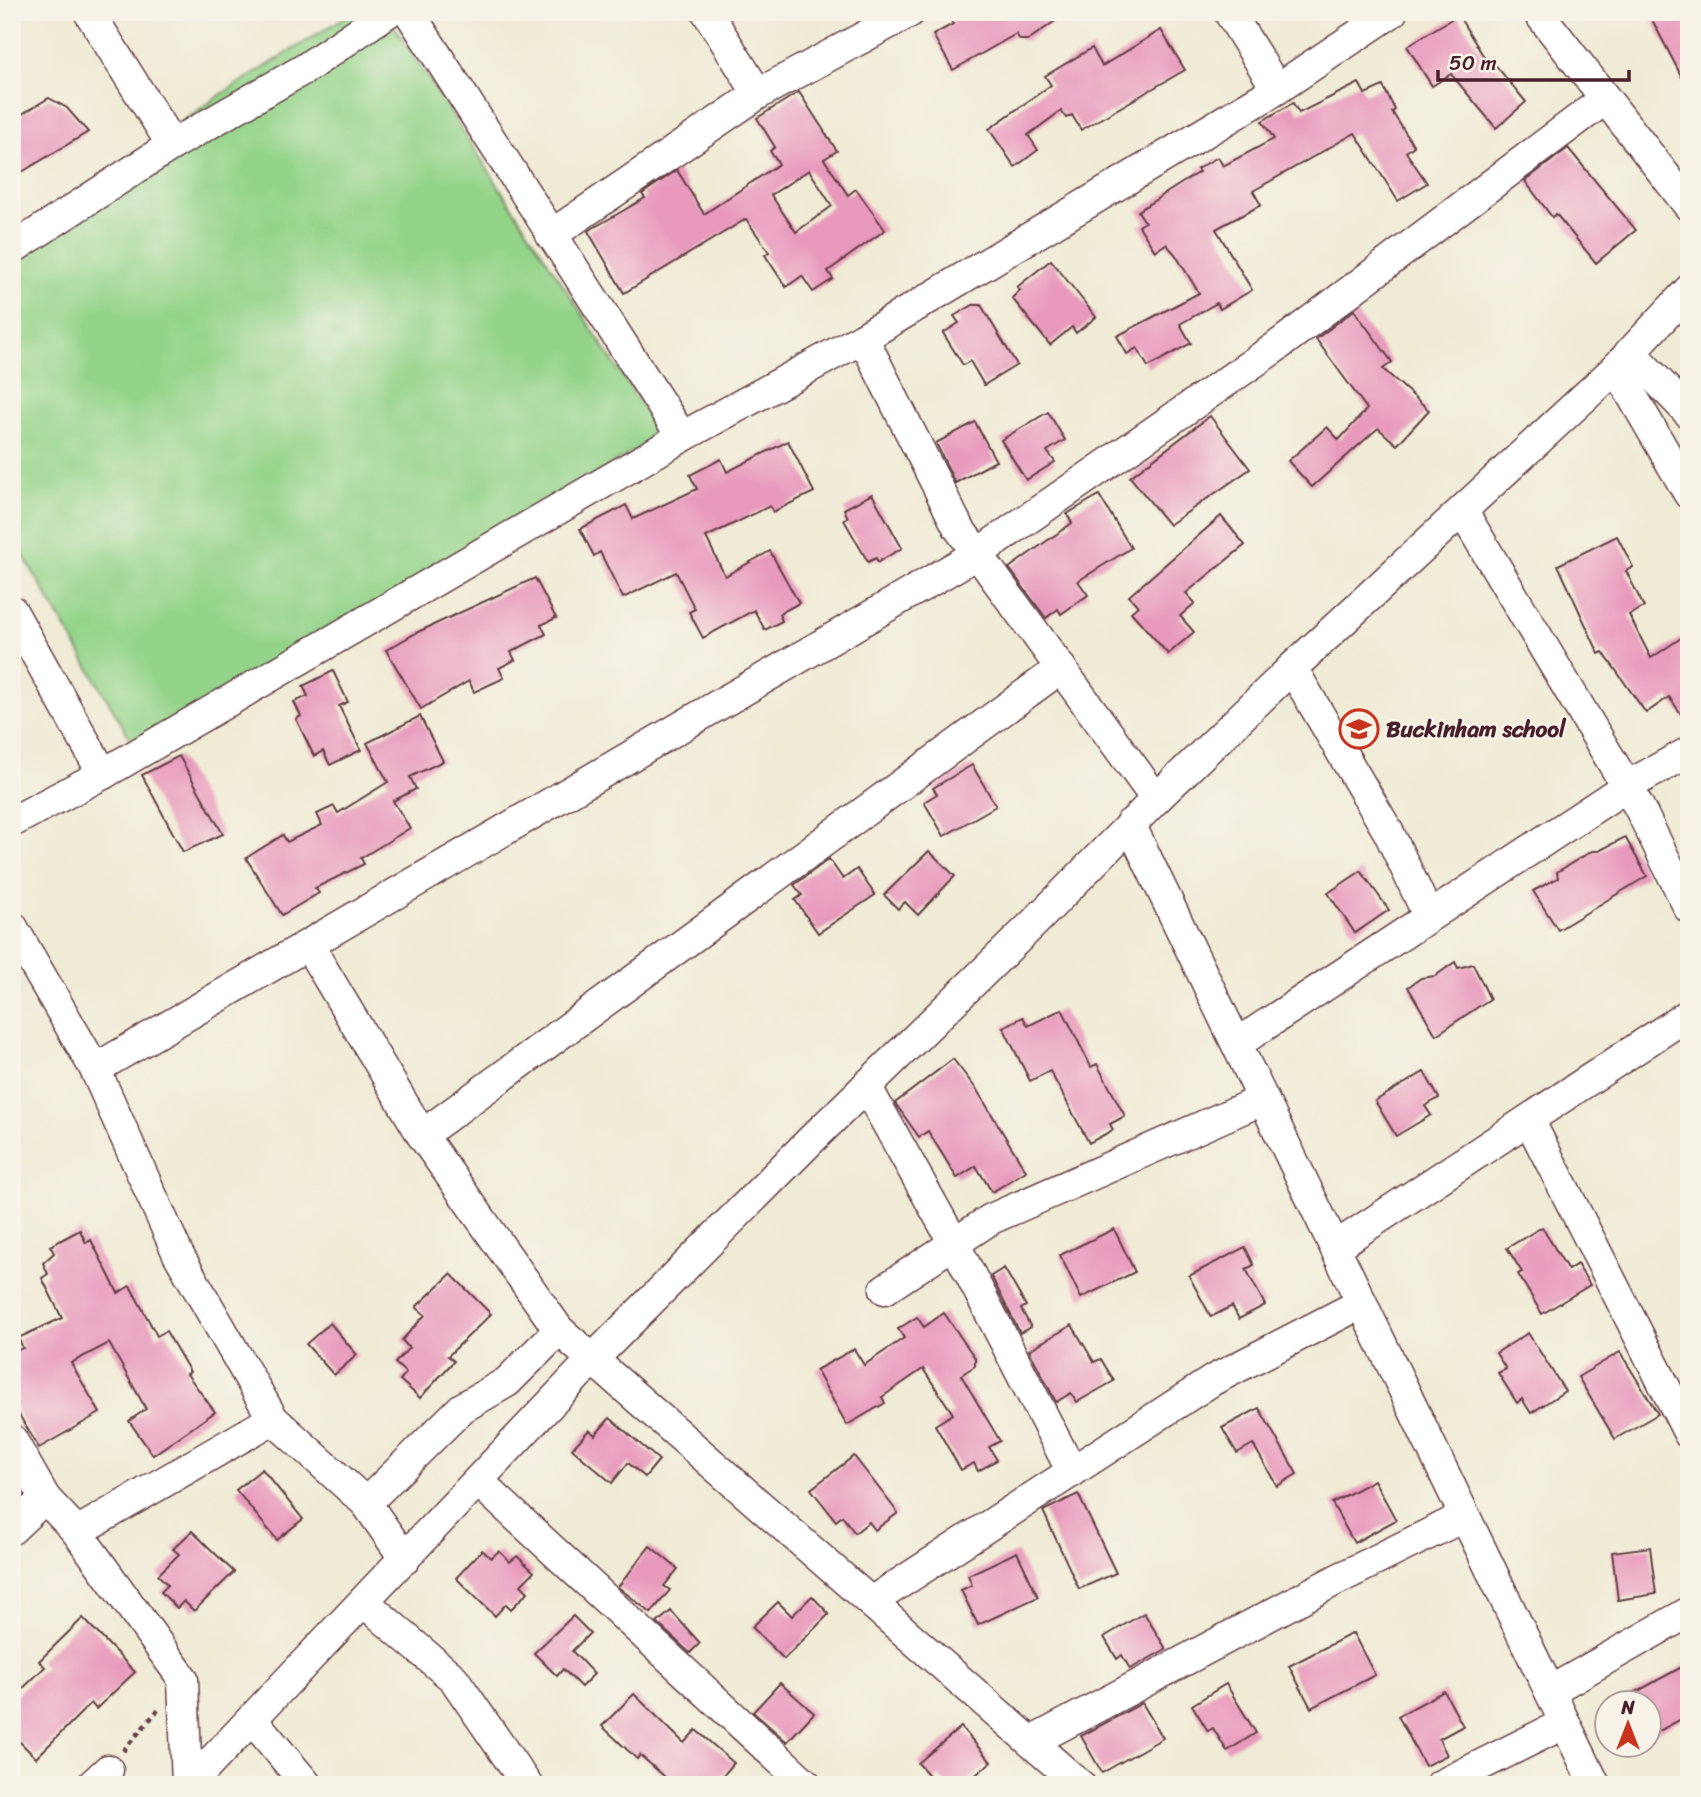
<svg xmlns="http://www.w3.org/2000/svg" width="1701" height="1797" font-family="Sriracha,sans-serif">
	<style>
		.green { fill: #94d48a; stroke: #6f7a5a; stroke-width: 2 }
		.building { fill: #e899bc; fill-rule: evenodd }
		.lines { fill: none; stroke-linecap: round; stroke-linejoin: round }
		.minor-casing { stroke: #633e44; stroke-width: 33 }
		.path { stroke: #633e44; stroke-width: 4.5; stroke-dasharray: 5 5; stroke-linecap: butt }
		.minor { stroke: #fff; stroke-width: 30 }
		.labels { text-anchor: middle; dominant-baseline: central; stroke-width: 5; stroke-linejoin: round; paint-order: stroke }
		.poi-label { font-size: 23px; font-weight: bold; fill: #4a1f2b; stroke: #f7f3e8; text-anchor: start }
	</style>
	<rect width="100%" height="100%" fill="#f7f3e8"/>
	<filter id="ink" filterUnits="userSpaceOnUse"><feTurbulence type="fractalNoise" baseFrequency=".0143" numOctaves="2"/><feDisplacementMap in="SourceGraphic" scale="14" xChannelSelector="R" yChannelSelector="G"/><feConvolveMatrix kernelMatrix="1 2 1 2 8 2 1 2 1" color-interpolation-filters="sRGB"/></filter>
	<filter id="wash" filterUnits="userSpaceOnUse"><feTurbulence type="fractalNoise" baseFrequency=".00686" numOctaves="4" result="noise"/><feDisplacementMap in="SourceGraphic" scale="28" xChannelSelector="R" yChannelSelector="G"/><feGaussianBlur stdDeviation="1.57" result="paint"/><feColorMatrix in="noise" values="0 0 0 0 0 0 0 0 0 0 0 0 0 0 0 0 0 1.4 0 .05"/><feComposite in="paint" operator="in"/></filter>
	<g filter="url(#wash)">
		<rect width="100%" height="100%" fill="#f0ebd5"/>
		<path class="green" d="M353 12H385L661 435 137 750 12 536V236L225 92Z"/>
		<g id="blocks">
			<g class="building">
				<path d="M947 12H1068L1028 40H1020L1016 34 953 70 933 35 953 24Z"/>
				<path d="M1648 12H1689V91Z"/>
				<path d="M1458 15 1489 65 1493 62 1526 102 1496 128 1451 74 1432 86 1407 46Z"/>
				<path d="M1161 30 1185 70 1081 130 1072 115 1066 118 1061 111 1028 135 1038 150 1015 167 989 129 1051 85 1045 76 1092 48 1102 66Z"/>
				<path d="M1359 83 1365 94 1383 86 1395 110 1392 112 1414 146 1406 152 1427 183 1398 201 1355 133 1253 191 1261 205 1216 229 1252 290 1220 309 1217 303 1180 324 1191 343 1148 367 1137 348 1127 354 1117 336 1199 293 1175 254 1166 244 1155 251 1139 226 1145 222 1138 211 1199 172 1197 169 1218 157 1223 166 1274 139 1262 121 1293 103 1299 113Z"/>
				<path d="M799 92 837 151 824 159 848 195 856 189 885 230 828 271 833 279 813 292 802 276 786 287 765 255 769 252 746 219 624 293 588 231 645 198 642 194 677 170 704 214 779 164 770 151 775 147 757 118ZM809 170 832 206 796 232 771 195Z"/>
				<path d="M49 98 67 108 88 132 12 178V120Z"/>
				<path d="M1568 148 1636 230 1596 263 1556 214 1552 217 1525 181Z"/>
				<path d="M1051 260 1096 317 1076 333 1072 327 1050 345 1012 298 1020 290 1017 287Z"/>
				<path d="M973 305H981L1017 365 984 385 970 361 963 365 943 333 959 323 954 316Z"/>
				<path d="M1354 310 1392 362 1383 369 1429 410 1397 445 1378 428 1312 487 1288 461 1327 427 1339 440 1367 409 1316 339Z"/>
				<path d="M1048 412 1065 440 1047 451 1055 462 1026 480 1001 440Z"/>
				<path d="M1210 416 1250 469 1169 525 1130 477Z"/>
				<path d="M975 422 996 461 955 483 936 443Z"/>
				<path d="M788 441 814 492 773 512 770 506 706 537 725 576 770 551 799 603 779 614 782 621 765 630 754 610 703 638 689 612 695 609 676 572 623 598 600 552 594 556 580 529 626 505 633 519 697 489 690 475 721 459 727 472Z"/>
				<path d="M872 494 902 548 878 562 876 558 868 562 844 520 848 518 844 509Z"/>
				<path d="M1099 495 1131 548 1078 581 1088 595 1061 614 1058 609 1046 618 1009 568 1072 523 1067 514Z"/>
				<path d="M1221 516 1245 545 1186 593 1195 603 1180 616 1194 632 1168 654 1131 612 1138 606 1129 596Z"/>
				<path d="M1617 536 1633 567 1626 571 1644 607 1629 615 1651 658 1681 638 1689 649V725L1669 697 1646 713 1603 652 1599 654 1558 565Z"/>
				<path d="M535 578 556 618 541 625 546 634 511 652 515 660 499 668 504 678 474 692 469 681 421 709 386 650 418 632Z"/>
				<path d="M333 671 348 702 339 706 361 750 330 765 323 751 314 756 296 719 301 716 294 702 308 696 303 686Z"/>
				<path d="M420 716 443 761 410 777 416 789 393 801 410 828 361 858 364 864 315 888 319 893 282 915 246 858 283 835 287 842 322 825 317 814 334 806 338 813 388 782 367 743Z"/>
				<path d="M179 756 223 834 183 852 142 775Z"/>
				<path d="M972 765 996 806 944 836 924 802 937 794 933 788Z"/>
				<path d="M1625 837 1647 876 1558 930 1533 891 1558 878 1557 872 1592 851H1599Z"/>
				<path d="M929 851 955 876 918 915 905 902 898 909 884 895Z"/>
				<path d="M829 859 843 879 857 869 875 895 818 933 795 900 802 895 794 885Z"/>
				<path d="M1361 871 1389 910 1355 933 1328 893Z"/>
				<path d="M1455 962 1458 968 1473 964 1490 999 1436 1035 1408 987 1421 978 1435 976Z"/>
				<path d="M1062 1009 1091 1067 1097 1064 1125 1116 1110 1124 1113 1130 1089 1143 1050 1071 1030 1081 1003 1027 1023 1017 1028 1026Z"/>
				<path d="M953 1059 977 1090 1026 1171 992 1192 976 1166 957 1178 928 1131 919 1137 895 1103Z"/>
				<path d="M1424 1072 1439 1098 1425 1106 1431 1115 1396 1136 1375 1101Z"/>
				<path d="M1542 1227 1568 1270 1577 1264 1590 1285 1542 1314 1518 1274 1522 1272 1507 1248Z"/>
				<path d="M1114 1229 1135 1272 1081 1298 1060 1255Z"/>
				<path d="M80 1230 86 1243 91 1240 118 1293 130 1286 157 1336 166 1331 190 1372 187 1374 215 1412 153 1455 129 1421 146 1409 109 1343 71 1363 100 1413 39 1448 12 1403V1352L23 1348 18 1338 62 1318 42 1278 48 1274 43 1263 54 1253 50 1246Z"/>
				<path d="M1245 1247 1254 1265 1246 1269 1265 1305 1239 1319 1232 1306 1211 1317 1189 1276Z"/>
				<path d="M1004 1268 1026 1306 1021 1309 1031 1327 1020 1333 991 1276Z"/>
				<path d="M451 1274 491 1314 448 1356 454 1361 420 1398 400 1380 406 1373 395 1363 409 1348 402 1340 425 1315 416 1307Z"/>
				<path d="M944 1313 975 1358V1366L961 1375 1000 1441 989 1447 997 1460 978 1471 974 1463 961 1470 935 1425 953 1414 923 1369 882 1397 885 1403 847 1425 816 1370 854 1349 864 1365 904 1338 898 1329 917 1317 924 1327Z"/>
				<path d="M330 1323 357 1355 334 1375 306 1344Z"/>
				<path d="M1072 1325 1094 1362 1101 1359 1114 1381 1077 1402 1071 1393 1056 1402 1029 1350Z"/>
				<path d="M1528 1333 1565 1391 1531 1413 1522 1399 1517 1403 1498 1373 1506 1369 1496 1353Z"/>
				<path d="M1620 1352 1658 1414 1615 1439 1578 1377Z"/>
				<path d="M1259 1408 1297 1474 1277 1486 1253 1444 1237 1453 1222 1428Z"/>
				<path d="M610 1418 659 1460 645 1477 628 1463 612 1483 572 1449 589 1430 595 1435Z"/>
				<path d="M854 1456 898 1513 875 1530 869 1522 855 1533 842 1516 836 1521 811 1489Z"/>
				<path d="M262 1469 303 1519 277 1540 236 1490Z"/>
				<path d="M1374 1480 1396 1520 1354 1543 1332 1503Z"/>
				<path d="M1078 1494 1116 1573 1079 1589 1043 1511Z"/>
				<path d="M192 1531 234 1572 194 1611 184 1601 177 1608 161 1592 168 1585 158 1575 179 1554 173 1549Z"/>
				<path d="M650 1546 678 1569 664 1586 670 1590 651 1613 618 1587Z"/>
				<path d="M1650 1547 1656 1594 1618 1600 1612 1552Z"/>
				<path d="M482 1550 491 1558 499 1551 510 1562 517 1556 534 1572 521 1585 528 1592 511 1609 506 1604 495 1616 456 1578Z"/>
				<path d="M1017 1552 1038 1597 978 1625 961 1590 972 1585 968 1575Z"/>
				<path d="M812 1596 829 1614 784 1659 752 1627 778 1602 792 1616Z"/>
				<path d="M671 1611 700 1643 690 1653 657 1623Z"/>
				<path d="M1144 1613 1166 1649 1130 1669 1122 1655 1117 1659 1104 1637Z"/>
				<path d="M573 1616 590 1633 572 1651 594 1674 581 1687 563 1669 557 1676 534 1653Z"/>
				<path d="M83 1618 135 1672 96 1709 91 1703 36 1758 12 1734V1699L45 1667 39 1661Z"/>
				<path d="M1353 1633 1375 1675 1311 1708 1289 1666Z"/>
				<path d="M1689 1663V1715L1648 1737V1703H1616Z"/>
				<path d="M780 1683 814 1713 787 1742 753 1712Z"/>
				<path d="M1226 1684 1256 1733 1227 1751 1213 1728 1208 1731 1192 1705Z"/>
				<path d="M1444 1691 1463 1726 1439 1739 1447 1755 1425 1766 1398 1716Z"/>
				<path d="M634 1694 684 1743 696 1730 734 1763 715 1785H674L640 1755 637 1759 602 1726Z"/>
				<path d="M1142 1703 1163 1738 1102 1773 1081 1736Z"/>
				<path d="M961 1727 991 1762 964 1785H947L939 1776 934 1781 918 1763Z"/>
			</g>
		</g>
	</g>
	<g filter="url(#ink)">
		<use href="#blocks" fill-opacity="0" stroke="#633e44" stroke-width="2"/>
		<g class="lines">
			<g class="minor-casing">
				<g id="minor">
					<path d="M89 12 172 145"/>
					<path d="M409 12 682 437"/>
					<path d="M707 12 758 94"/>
					<path d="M1229 12 1277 89"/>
					<path d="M1538 12 1689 206"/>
					<path d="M551 235 758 94 910 12"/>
					<path d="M12 249 172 145 306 68 388 12"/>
					<path d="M863 338 958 527 1156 799"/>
					<path d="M1630 352 1689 413"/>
					<path d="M1616 368 1689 494"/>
					<path d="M1463 512 1639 807 1689 908"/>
					<path d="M12 611 103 774"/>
					<path d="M1292 668 1389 833 1428 915"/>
					<path d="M12 822 103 774 682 437 863 338 1277 89 1392 12"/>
					<path d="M1130 824 1595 1785"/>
					<path d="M12 926 95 1069 178 1254 273 1419 366 1503 405 1559"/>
					<path d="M309 946 422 1135 559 1330 1080 1785"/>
					<path d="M1238 1043 1627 786 1689 752"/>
					<path d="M95 1069 977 554 1276 347 1605 99"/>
					<path d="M866 1086 954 1243 1072 1472"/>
					<path d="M1529 1120 1689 1434"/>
					<path d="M422 1135 1061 668"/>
					<path d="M1335 1247 1689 1014"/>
					<path d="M885 1289 991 1219 1262 1100"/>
					<path d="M12 1440 45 1498 77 1532 183 1679 187 1785"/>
					<path d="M479 1482 807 1785"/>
					<path d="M366 1503 462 1408 507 1382 559 1330"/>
					<path d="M12 1529 45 1498"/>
					<path d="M77 1532 273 1419"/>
					<path d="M364 1602 454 1679 527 1785"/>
					<path d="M871 1602 1213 1380 1362 1303"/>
					<path d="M1550 1691 1689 1612"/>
					<path d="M252 1719 307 1785"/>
					<path d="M1031 1742 1336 1580 1465 1516"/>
					<path d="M92 1785 108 1770"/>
					<path d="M189 1785 591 1361 810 1141 1033 924 1156 799 1292 668 1616 368 1689 290"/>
					<path d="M1441 1785 1565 1723"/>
				</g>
			</g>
			<path class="path" d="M123 1751 158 1710"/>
			<use href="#minor" class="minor"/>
		</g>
	</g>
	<defs>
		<g id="school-ring" transform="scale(2.0125)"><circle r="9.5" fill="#f7f3e8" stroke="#c8321e" stroke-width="1.5"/><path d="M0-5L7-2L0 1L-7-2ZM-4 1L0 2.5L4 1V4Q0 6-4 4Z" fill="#c8321e"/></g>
	</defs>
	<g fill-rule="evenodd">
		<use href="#school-ring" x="1359" y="729"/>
	</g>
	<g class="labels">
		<g class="poi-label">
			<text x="1386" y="729">Buckinham school</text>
		</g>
	</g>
	<rect width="1701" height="1797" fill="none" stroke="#f7f3e8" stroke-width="42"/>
	<g transform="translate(1628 1724)"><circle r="33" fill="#f7f3e8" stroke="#b29e9c" stroke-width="2"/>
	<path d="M0-5L12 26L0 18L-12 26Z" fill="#c8321e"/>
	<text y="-10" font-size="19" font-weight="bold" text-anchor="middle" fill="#4a1f2b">N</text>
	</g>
	<path d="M1438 70v10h191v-10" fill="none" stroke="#4a1f2b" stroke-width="3.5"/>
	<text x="1449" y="70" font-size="21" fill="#4a1f2b" stroke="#f7f3e8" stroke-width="5" paint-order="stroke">50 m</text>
</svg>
